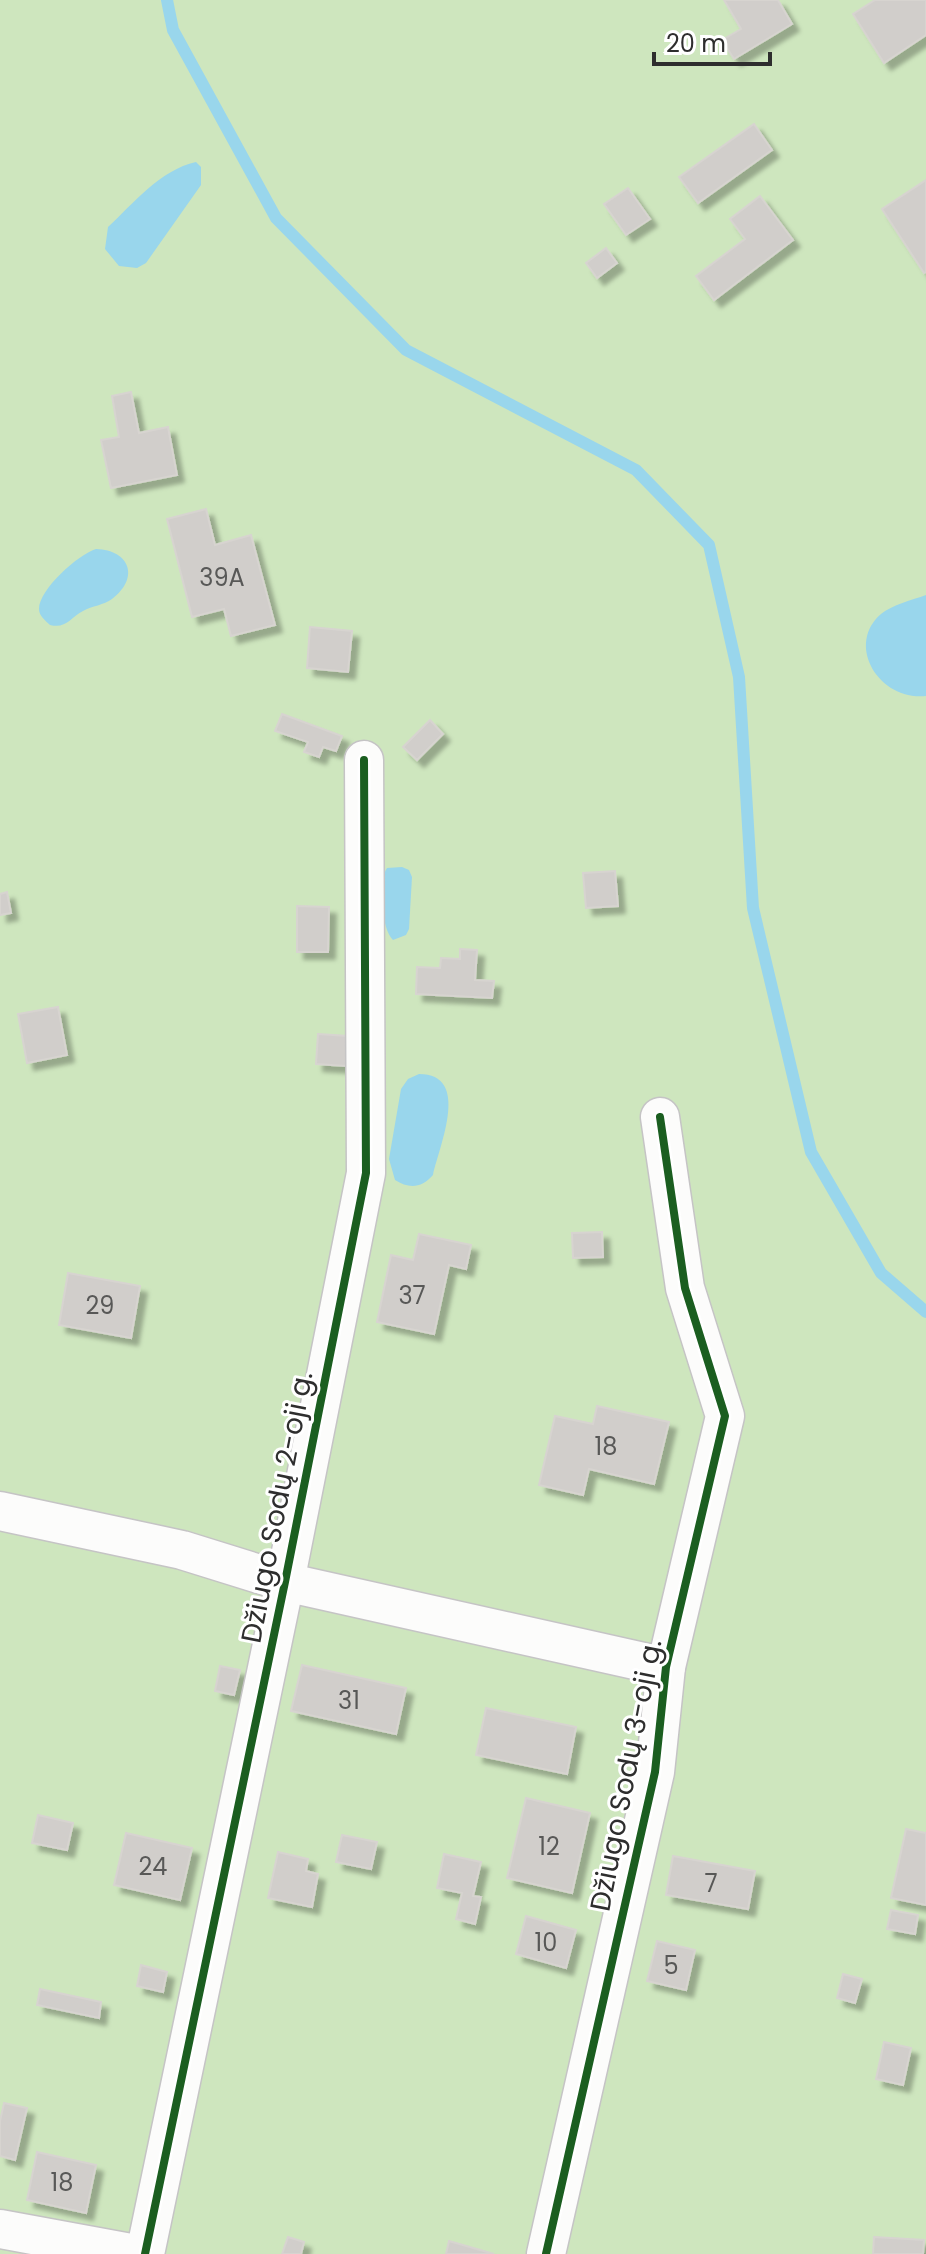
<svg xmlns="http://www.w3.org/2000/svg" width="926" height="2254" font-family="Poppins,sans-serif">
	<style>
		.green { fill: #cee6be }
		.water { fill: #99d6ec }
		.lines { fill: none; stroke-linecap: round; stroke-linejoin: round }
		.stream { stroke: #99d6ec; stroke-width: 12 }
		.building { fill: #d1cecb; stroke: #d7d4d0; stroke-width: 2; filter: url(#shadow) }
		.street-casing { stroke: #c5c4c5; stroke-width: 41 }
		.street { stroke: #fcfcfb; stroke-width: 38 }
		.cycleway-casing { stroke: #fff; stroke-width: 13 }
		.cycleway { stroke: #1b5e20; stroke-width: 8 }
		.labels { text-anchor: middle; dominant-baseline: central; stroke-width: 6; stroke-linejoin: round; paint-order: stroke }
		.number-label { font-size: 24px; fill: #585857 }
		.street-label { font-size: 28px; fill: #2e2e2e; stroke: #fff }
	</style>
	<defs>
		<filter id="shadow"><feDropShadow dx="7" dy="7" stdDeviation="2" flood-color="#0004"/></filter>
	</defs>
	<rect width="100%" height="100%" fill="#ece8e4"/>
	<rect class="green" x="0" y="0" width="926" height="2254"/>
	<g class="water">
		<path d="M196 162 201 167V185L146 263 137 268 119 266 105 249 108 227C134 203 160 170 196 162Z"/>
		<path d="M96 549C130 550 140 578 112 599 104 605 92 606 83 611 70 618 66 629 50 625 45 620 39 616 39 609 39 589 79 554 96 549Z"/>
		<path d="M926 595V696C879 701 845 645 881 614 892 605 912 600 926 595Z"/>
		<path d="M402 867 409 870 412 877 409 929 406 935 393 940C381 929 378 881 387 868Z"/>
		<path d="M419 1074C471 1074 440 1144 433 1175 422 1188 409 1189 395 1180L389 1159 401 1089 408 1079Z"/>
	</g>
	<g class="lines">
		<path class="stream" d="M167 0 173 30 276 218 406 350 636 470 709 545 739 677 753 908 811 1152 881 1273 926 1312"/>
	</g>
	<g class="building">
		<path d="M724 0H778L792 24 734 59 722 40 741 29Z"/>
		<path d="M875 0H926V35L884 63 853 14Z"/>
		<path d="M754 124 772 150 698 203 679 177Z"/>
		<path d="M926 180V272L924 273 882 209Z"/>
		<path d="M628 188 650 219 626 235 604 204Z"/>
		<path d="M760 196 793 240 714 300 696 276 745 239 730 219Z"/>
		<path d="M606 248 617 263 597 278 586 263Z"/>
		<path d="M131 392 139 433 168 427 177 475 111 488 101 440 119 437 112 396Z"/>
		<path d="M206 509 215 545 251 535 275 625 231 636 224 609 192 617 167 519Z"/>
		<path d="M310 627 352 631 348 672 307 668Z"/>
		<path d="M282 714 342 736 336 751 323 747 319 757 304 752 308 742 275 731Z"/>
		<path d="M430 720 443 734 417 760 403 747Z"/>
		<path d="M615 871 618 906 586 908 583 873Z"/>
		<path d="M7 892 11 913 0 915V894Z"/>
		<path d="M297 906 329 907 328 952H297Z"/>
		<path d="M460 949 477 950 475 980 494 981 492 998 416 994 417 967 440 968 441 958 460 959Z"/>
		<path d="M58 1007 67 1055 27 1063 18 1014Z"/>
		<path d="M318 1034 348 1036 346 1066 316 1064Z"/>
		<path d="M602 1232 603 1257 573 1258 572 1233Z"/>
		<path d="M419 1234 471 1245 466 1269 449 1265 434 1334 377 1322 391 1255 413 1260Z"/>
		<path d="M68 1273 140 1286 131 1338 59 1325Z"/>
		<path d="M597 1406 669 1422 654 1484 589 1469 583 1495 539 1485 555 1416 593 1424Z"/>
		<path d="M302 1665 406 1688 396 1734 291 1711Z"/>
		<path d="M220 1666 240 1670 234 1695 215 1691Z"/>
		<path d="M486 1708 576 1727 567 1774 476 1755Z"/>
		<path d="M526 1798 590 1813 572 1893 507 1878Z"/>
		<path d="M38 1815 73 1823 67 1850 32 1843Z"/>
		<path d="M906 1829 926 1833V1905L891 1898Z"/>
		<path d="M126 1833 192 1848 180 1900 114 1885Z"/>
		<path d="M342 1835 377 1842 371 1869 336 1862Z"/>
		<path d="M278 1852 308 1859 306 1871 318 1874 312 1907 268 1898Z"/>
		<path d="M444 1854 481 1862 473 1896 481 1897 475 1924 456 1919 462 1893 437 1888Z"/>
		<path d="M673 1856 755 1871 748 1909 666 1895Z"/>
		<path d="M891 1910 918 1915 915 1934 887 1929Z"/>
		<path d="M526 1916 576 1930 566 1968 516 1954Z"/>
		<path d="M657 1941 695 1950 686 1990 647 1981Z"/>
		<path d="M141 1965 167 1972 163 1992 137 1986Z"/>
		<path d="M843 1974 862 1979 855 2003 837 1998Z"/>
		<path d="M40 1989 101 2002 99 2018 37 2005Z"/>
		<path d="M884 2042 911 2048 903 2085 876 2079Z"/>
		<path d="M4 2103 27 2108 15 2160 0 2156V2121Z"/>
		<path d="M37 2152 96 2165 86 2213 27 2200Z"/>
		<path d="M288 2237 304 2242 301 2254H282Z"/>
		<path d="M874 2237 924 2240 923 2254H873Z"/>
		<path d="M449 2241 494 2254H446Z"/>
	</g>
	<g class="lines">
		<g class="street-casing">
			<g id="street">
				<path d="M0 1511 182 1550 285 1582 666 1667"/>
				<path d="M0 2229 136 2254"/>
				<path d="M145 2254 285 1582 366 1173 364 760"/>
				<path d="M546 2254 655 1772 666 1667 725 1416 685 1288 660 1117"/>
			</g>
		</g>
		<use href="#street" class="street"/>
		<g class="cycleway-casing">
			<g id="cycleway">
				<path d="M145 2254 285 1582 366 1173 364 760"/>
				<path d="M546 2254 655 1772 666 1667 725 1416 685 1288 660 1117"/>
			</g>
		</g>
		<use href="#cycleway" class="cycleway"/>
	</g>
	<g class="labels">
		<g class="number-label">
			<text x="222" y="577">39A</text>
			<text x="412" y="1295">37</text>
			<text x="100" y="1305">29</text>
			<text x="606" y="1446">18</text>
			<text x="349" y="1700">31</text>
			<text x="549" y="1846">12</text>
			<text x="153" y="1866">24</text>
			<text x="711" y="1883">7</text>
			<text x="546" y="1942">10</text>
			<text x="671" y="1965">5</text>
			<text x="62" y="2182">18</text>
		</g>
		<g class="street-label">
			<text transform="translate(277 1507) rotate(-79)">Džiugo Sodų 2-oji g.</text>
			<text transform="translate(626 1775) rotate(-79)">Džiugo Sodų 3-oji g.</text>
		</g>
	</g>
	<path d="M654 52v12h116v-12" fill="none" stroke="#2e2e2e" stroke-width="4"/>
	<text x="666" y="52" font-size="24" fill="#2e2e2e" stroke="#ffffff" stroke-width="6" paint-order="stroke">20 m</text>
</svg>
